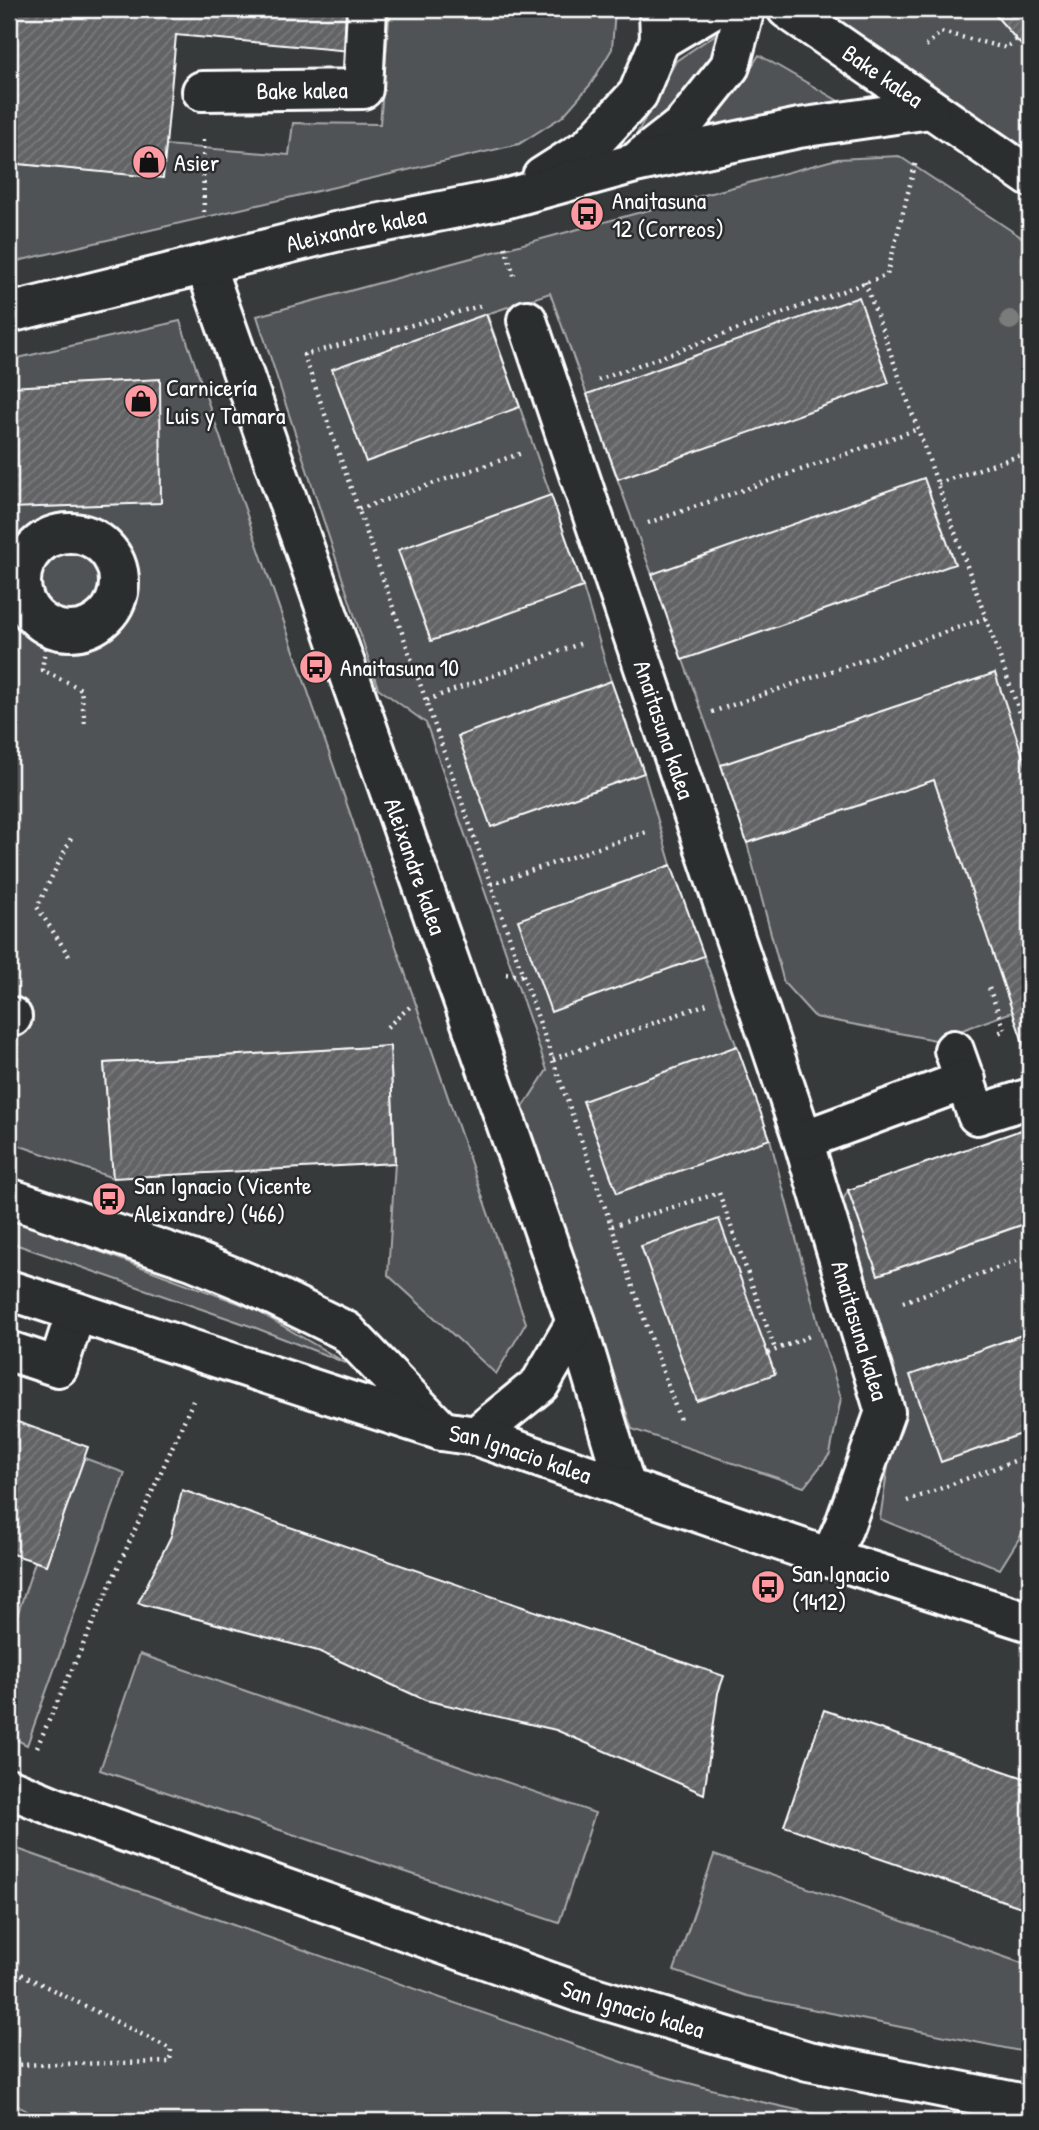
<svg xmlns="http://www.w3.org/2000/svg" width="1039" height="2130" font-family="'Patrick Hand',sans-serif">
	<style>
		.green { fill: #505354; stroke: #a8a9aa; stroke-width: 2 }
		.building { fill: url(#building-hatch); stroke: #fff; stroke-width: 2 }
		.lines { fill: none; stroke-linecap: round; stroke-linejoin: round }
		.minor-casing { stroke: #fff; stroke-width: 44 }
		.major-casing { stroke: #fff; stroke-width: 44 }
		.path { stroke: #fff; stroke-width: 4.5; stroke-dasharray: 2 5; stroke-linecap: butt }
		.minor { stroke: #2a2d2e; stroke-width: 38 }
		.major { stroke: #2a2d2e; stroke-width: 38 }
		.tree { fill: #7a7c7c }
		.labels { text-anchor: middle; dominant-baseline: central; stroke-width: 5; stroke-linejoin: round; paint-order: stroke }
		.street-label { font-size: 24px; fill: #fff; stroke: #2a2d2e }
		.poi-label { font-size: 24px; fill: #fff; stroke: #2a2d2e; text-anchor: start }
	</style>
	<defs>
		<pattern id="building-hatch" width="6" height="6" patternUnits="userSpaceOnUse" patternTransform="scale(1.75)"><rect width="6" height="6" fill="#636465"/><path d="M-1 1l2-2M0 6l6-6M5 7l2-2" fill="none" stroke="#7a7b7c"/></pattern>
	</defs>
	<rect width="100%" height="100%" fill="#373a3b"/>
	<filter id="ink" filterUnits="userSpaceOnUse"><feTurbulence type="fractalNoise" baseFrequency=".0143" numOctaves="2"/><feDisplacementMap in="SourceGraphic" scale="14" xChannelSelector="R" yChannelSelector="G"/><feConvolveMatrix kernelMatrix="1 2 1 2 8 2 1 2 1" color-interpolation-filters="sRGB"/></filter>
	<g filter="url(#ink)">
		<g class="green">
			<path d="M390 9H615L612 49 591 84 563 116 519 144 9 263V163L162 177 166 145 289 155 293 123 380 124Z"/>
			<path d="M791 9H1030V158Z"/>
			<path d="M716 34 711 61 677 101 632 143 676 61Z"/>
			<path d="M759 55 842 103 703 133 732 97Z"/>
			<path d="M899 156 1030 243V753L1023 757 1012 1012 935 1040 815 1017 784 983 747 843 721 765 550 293 487 314 583 587 611 681 644 773 671 865 770 1139 818 1323 841 1398 830 1454 804 1487 632 1429 522 1109 547 1070 426 723 378 688 257 316 837 159Z"/>
			<path d="M180 321 526 1323 496 1374 388 1275 395 1162 390 1046 104 1063 113 1178 9 1142V360Z"/>
			<path d="M848 1190 878 1275 1030 1222V1521L1000 1569 880 1519 896 1413 834 1218Z"/>
			<path d="M9 1218 252 1308 346 1363 256 1328 9 1242Z"/>
			<path d="M84 1458 125 1473 27 1745 9 1736V1640L35 1562 46 1565Z"/>
			<path d="M140 1654 595 1813 559 1923 100 1770Z"/>
			<path d="M9 1846 662 2076 753 2100 846 2121H43L9 2100Z"/>
			<path d="M714 1855 1030 1966V2053L747 1996 674 1971Z"/>
		</g>
		<g class="building">
			<path d="M9 9H58L57 12 111 16 112 9H354L350 51 176 35 163 178 9 163Z"/>
			<path d="M990 9H1030V55L1016 39Z"/>
			<path d="M859 297 889 383 618 479 587 394Z"/>
			<path d="M486 314 520 407 366 462 332 369Z"/>
			<path d="M160 379 161 503 9 508V387Z"/>
			<path d="M924 478 955 564 682 660 652 574Z"/>
			<path d="M551 495 583 587 431 641 398 550Z"/>
			<path d="M995 673 1030 777V1063L934 780 747 843 721 765Z"/>
			<path d="M611 681 644 773 491 827 458 736Z"/>
			<path d="M671 865 704 956 551 1012 518 920Z"/>
			<path d="M390 1046 395 1163 113 1178 104 1063Z"/>
			<path d="M737 1046 770 1139 617 1193 583 1101Z"/>
			<path d="M1030 1127V1222L878 1275 848 1190Z"/>
			<path d="M719 1219 775 1374 697 1401 641 1246Z"/>
			<path d="M1030 1332V1431L941 1462 910 1375Z"/>
			<path d="M9 1419 88 1447 46 1565 9 1553Z"/>
			<path d="M182 1490 724 1676 718 1693 704 1794 556 1730 425 1700 318 1651 138 1603 171 1536Z"/>
			<path d="M824 1710 1030 1780V1910L784 1826Z"/>
		</g>
		<g class="lines">
			<g class="minor-casing">
				<g id="minor">
					<path id="s1" d="M787 9 1030 177"/>
					<path d="M660 40 712 9"/>
					<path id="s2" d="M202 91 363 89 367 9"/>
					<path d="M642 157 683 125 730 66 745 9"/>
					<path d="M542 177 589 147 638 94 660 40 659 9"/>
					<path id="s3" d="M205 265 576 1322 626 1488"/>
					<path id="s4" d="M9 313 335 232 508 198 635 163 799 128 930 109"/>
					<path id="s5" d="M527 320 803 1140 885 1412 845 1524 830 1558"/>
					<circle cx="70" cy="582" r="49"/>
					<path d="M9 1017H12"/>
					<path d="M954 1050 977 1115 1030 1098"/>
					<path d="M803 1140 966 1080"/>
					<path d="M9 1198 192 1260 248 1283 346 1331 442 1431"/>
					<path d="M9 1351 58 1367 76 1312"/>
					<path d="M476 1436 540 1384 576 1322"/>
					<path id="s6" d="M9 1788 60 1809 581 1993 808 2061 1030 2105"/>
				</g>
			</g>
			<g class="major-casing">
				<g id="major">
					<path id="s7" d="M9 1290 442 1431 476 1436 830 1558 1030 1622"/>
				</g>
			</g>
			<g class="path">
				<path d="M926 46 941 32 1006 48 1016 39"/>
				<path d="M203 140 204 215"/>
				<path d="M505 247 514 275"/>
				<path d="M865 282 1030 741"/>
				<path d="M480 306 304 355 680 1420"/>
				<path d="M598 380 887 275 916 161"/>
				<path d="M938 483 1030 452"/>
				<path d="M359 509 522 453"/>
				<path d="M648 523 918 429"/>
				<path d="M48 627 42 670 81 689 85 726"/>
				<path d="M427 700 582 643"/>
				<path d="M712 712 986 618"/>
				<path d="M491 884 646 832"/>
				<path d="M69 956 37 907 71 838"/>
				<path d="M506 974 524 976"/>
				<path d="M989 988 1005 1030 998 1033"/>
				<path d="M387 1027 412 1005"/>
				<path d="M553 1059 707 1004"/>
				<path d="M612 1226 719 1193 775 1349"/>
				<path d="M903 1302 1030 1256"/>
				<path d="M768 1353 812 1335"/>
				<path d="M907 1501 1030 1455"/>
				<path d="M37 1747 193 1401"/>
				<path d="M9 1968 171 2049 170 2062 9 2065"/>
			</g>
			<use href="#minor" class="minor"/>
			<use href="#major" class="major"/>
		</g>
		<circle class="tree" cx="1010" cy="320" r="10"/>
	</g>
	<defs>
		<g id="shop-disc" transform="scale(1.75)"><circle r="9.5" fill="#ff9aa2" stroke="#2a2d2e"/><path d="M-5-2.5h2.3a2.7 3.5 0 0 1 5.4 0H5L5.5 6h-11ZM-1.5-2.5h3a1.5 2.3 0 0 0-3 0Z" fill="#111"/></g>
		<g id="bus-disc" transform="scale(1.75)"><circle r="9.5" fill="#ff9aa2" stroke="#2a2d2e"/><path d="M-5-6H5V4H4V6H2V4H-2V6H-4V4H-5ZM-3.5-4V0h7V-4ZM-3.5 1.2v1.5H-2V1.2ZM2 1.2v1.5H3.5V1.2Z" fill="#111"/></g>
	</defs>
	<g fill-rule="evenodd">
		<use href="#shop-disc" x="149" y="162"/>
		<use href="#bus-disc" x="587" y="214"/>
		<use href="#shop-disc" x="141" y="401"/>
		<use href="#bus-disc" x="316" y="667"/>
		<use href="#bus-disc" x="109" y="1199"/>
		<use href="#bus-disc" x="768" y="1587"/>
	</g>
	<g class="labels">
		<g class="street-label">
			<text stroke="none"><textPath href="#s1" startOffset="117">Bake kalea</textPath></text>
			<text stroke="none"><textPath href="#s2" startOffset="100">Bake kalea</textPath></text>
			<text stroke="none"><textPath href="#s4" startOffset="357">Aleixandre kalea</textPath></text>
			<text stroke="none"><textPath href="#s5" startOffset="432">Anaitasuna kalea</textPath></text>
			<text stroke="none"><textPath href="#s3" startOffset="637">Aleixandre kalea</textPath></text>
			<text stroke="none"><textPath href="#s5" startOffset="1064">Anaitasuna kalea</textPath></text>
			<text stroke="none"><textPath href="#s7" startOffset="537">San Ignacio kalea</textPath></text>
			<text stroke="none"><textPath href="#s6" startOffset="662">San Ignacio kalea</textPath></text>
		</g>
		<g class="poi-label">
			<text x="174" y="162">Asier</text>
			<text x="612" y="200">Anaitasuna<tspan x="612" dy="28">12 (Correos)</tspan></text>
			<text x="166" y="387">Carnicería<tspan x="166" dy="28">Luis y Tamara</tspan></text>
			<text x="340" y="667">Anaitasuna 10</text>
			<text x="134" y="1185">San Ignacio (Vicente<tspan x="134" dy="28">Aleixandre) (466)</tspan></text>
			<text x="792" y="1573">San Ignacio<tspan x="792" dy="28">(1412)</tspan></text>
		</g>
	</g>
	<rect width="1039" height="2130" fill="none" stroke="#2a2d2e" stroke-width="35"/>
	<rect x="18" y="18" width="1004" height="2095" fill="none" stroke="#fff" stroke-width="2.5" filter="url(#ink)"/>
</svg>
